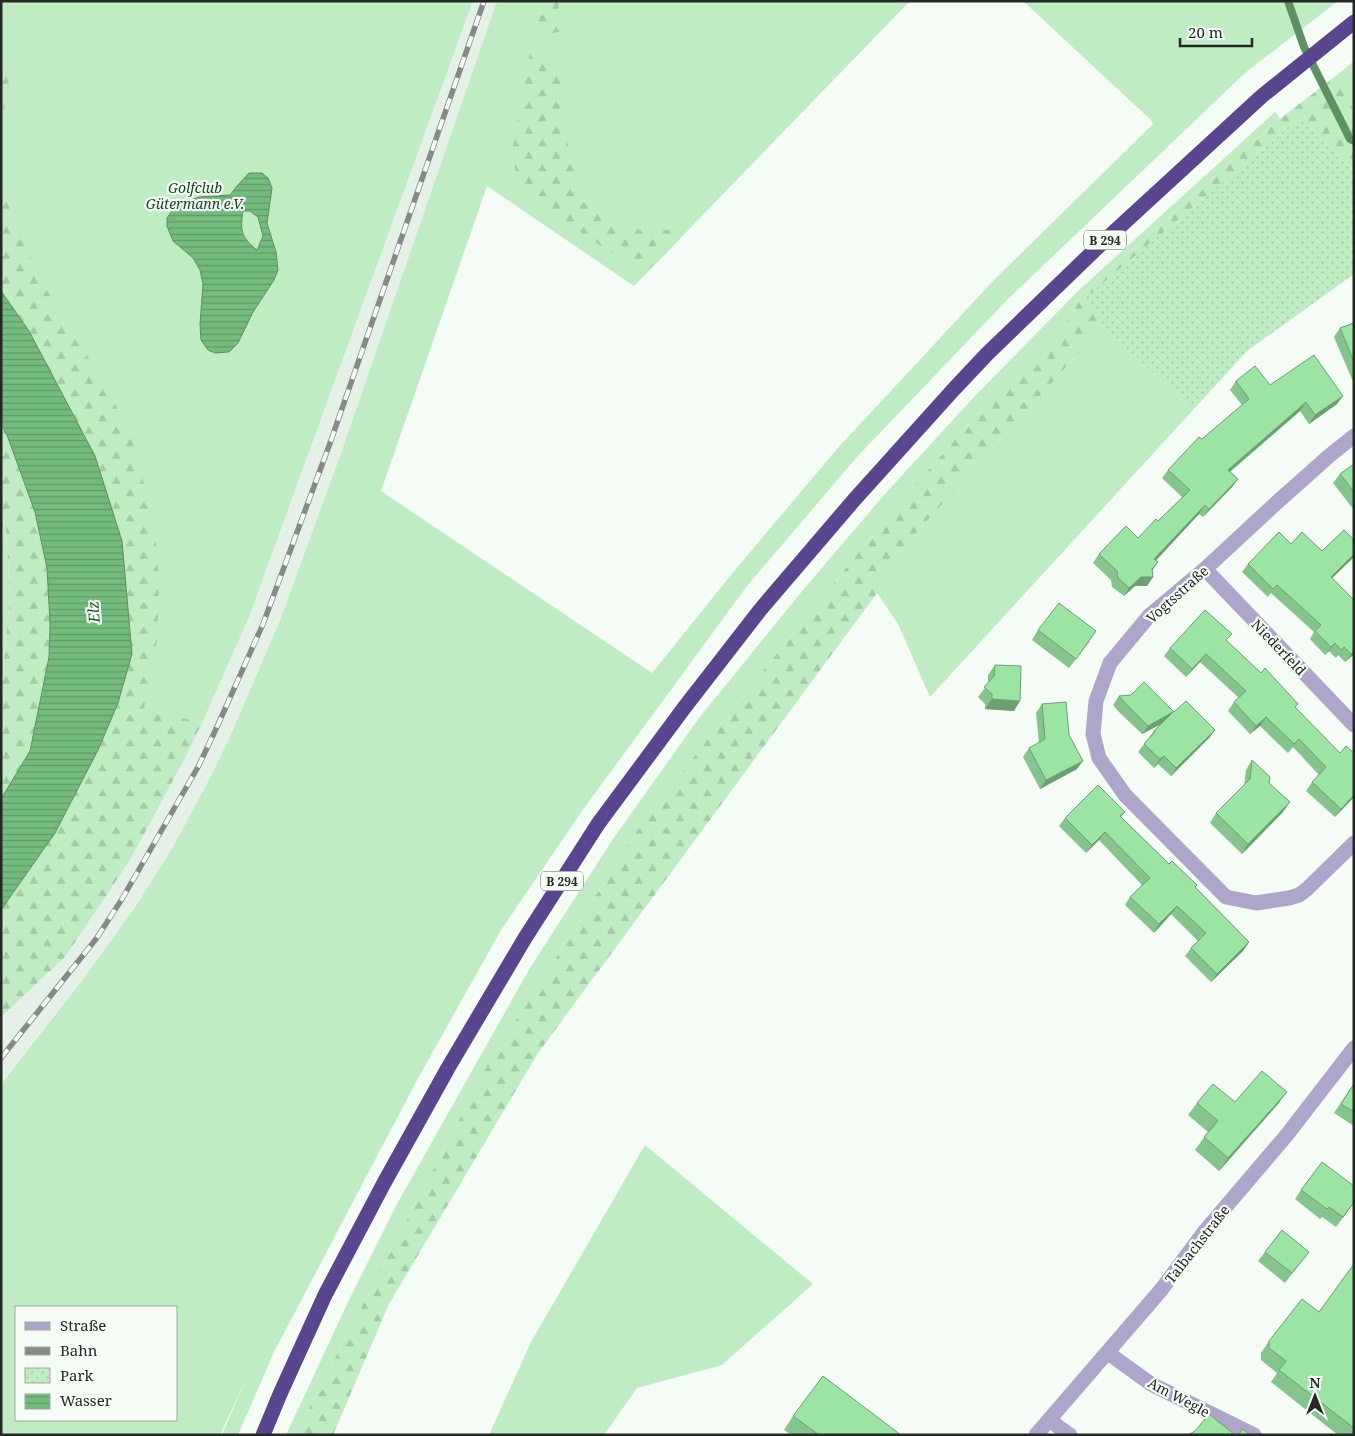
<svg xmlns="http://www.w3.org/2000/svg" width="1355" height="1436" font-family="'Noto Serif',serif">
	<style>
		.built { fill: #e5f1e6 }
		.green { fill: #bfecc3; fill-rule: evenodd }
		.forest { fill: url(#forest-firs) }
		.park { fill: url(#park-dots) }
		.water { fill: url(#water-rules); stroke: #5d9063; fill-rule: evenodd }
		.lines { fill: none; stroke-linecap: round; stroke-linejoin: round }
		.stream { stroke: #5d9063; stroke-width: 8 }
		.minor { stroke: #ada6ca; stroke-width: 15 }
		.highway { stroke: #5a468e; stroke-width: 15 }
		.rail-casing { stroke: #868a86; stroke-width: 5.5 }
		.rail { stroke: #f5fbf5; stroke-width: 4; stroke-dasharray: 11; stroke-linecap: butt }
		.wall { fill: #85c48c }
		.shaded-wall { fill: #6ca072 }
		.building { fill: #9be4a3; stroke: #6ca072 }
		.labels { text-anchor: middle; dominant-baseline: central; stroke-width: 4.5; stroke-linejoin: round; paint-order: stroke }
		.shield { fill: #f5fbf5; stroke: #646764; stroke-width: 1 }
		.shield-label { font-size: 12px; font-weight: bold; fill: #262826 }
		.park-label { font-size: 14px; font-style: italic; fill: #13461e; stroke: #f5fbf5 }
		.street-label { font-size: 14px; fill: #262826; stroke: #f5fbf5 }
		.water-label { font-size: 15px; font-style: italic; fill: #194c23; stroke: #f5fbf5 }
	</style>
	<defs>
		<pattern id="forest-firs" width="22" height="20" patternUnits="userSpaceOnUse" patternTransform="scale(1.25)"><rect width="22" height="20" fill="#bfecc3"/><path d="M5 1l3.5 6h-7zM16 11l3.5 6h-7z" fill="#a4caa7"/></pattern>
		<pattern id="park-dots" width="8" height="8" patternUnits="userSpaceOnUse" patternTransform="scale(1.25)"><rect width="8" height="8" fill="#bfecc3"/><path d="M2 2h.1M6 6h.1" fill="none" stroke="#a4caa7" stroke-width="1.8" stroke-linecap="round"/></pattern>
		<pattern id="water-rules" width="6" height="5" patternUnits="userSpaceOnUse" patternTransform="scale(1.25)"><rect width="6" height="5" fill="#74bc7d"/><path d="M0 2.5h6" fill="none" stroke="#5f9966"/></pattern>
	</defs>
	<rect width="100%" height="100%" fill="#f5fbf5"/>
	<path class="built" d="M473 1H497L340 456 279 623 232 732 212 774 174 845 134 909 84 978 1 1083V1017L65 957 130 860 184 760 249 617Z"/>
	<g class="green">
		<path d="M1 1H473L249 617 202 723 144 709 29 331 1 291Z"/>
		<path d="M497 1H910L634 286 487 186 381 491 652 673 731 575 836 450 994 280 1153 124 1151 120 1023 1H1338L1245 73 1007 300 856 458 747 586 582 811 501 930 416 1082 274 1352 238 1435H222L245 1381 220 1435H1V1084L84 978 134 909 174 845 212 774 232 732 279 623 340 456ZM16 1307H176V1420H16Z"/>
		<path d="M1354 61V110L1337 75Z"/>
		<path d="M1275 112 1280 119 1081 294 1072 316 995 395 896 506 649 812 488 1064 295 1435H286L349 1300 397 1204 530 968 613 839 699 718 803 590 884 495 974 397 1078 291Z"/>
		<path d="M1103 326 1193 410 930 697 898 624 877 593 900 551Z"/>
		<path d="M1 513 6 529 10 594 3 669 1 672Z"/>
		<path d="M645 1145 813 1284 722 1365 637 1388 604 1435H489L531 1342Z"/>
	</g>
	<g class="forest">
		<path d="M539 1H561L558 9 564 28C553 37 546 34 534 28Z"/>
		<path d="M531 47 549 57 562 81 565 103V124L569 150 577 186 588 205 616 227 643 230H669L680 239 644 275 528 197 515 170 513 146Z"/>
		<path d="M1 52 9 84 1 124Z"/>
		<path d="M1337 75 1354 110V172L1299 118 1087 297 1103 326 900 551 877 593 538 1053 389 1304 333 1435H295L488 1064 649 812 896 506 995 395 1072 316 1081 294 1280 119Z"/>
		<path d="M1 190 10 209 40 279 98 373 131 433 155 527 159 584 157 641 144 708 202 723 184 760 130 860 65 957 1 1017V910L55 833 98 750 118 703 132 654 95 456 29 331 1 291Z"/>
		<path d="M1 424 7 435 35 512 47 568 50 623 49 657 30 751 1 799V672L3 669 10 594 6 529 1 513Z"/>
	</g>
	<path class="park" d="M1299 118 1354 172V274L1247 351 1193 410 1103 326 1086 297Z"/>
	<g class="water">
		<path d="M249 173H262L268 178 272 188 267 223 276 252 278 270 274 280 253 312 238 343 229 352 215 353 208 350 201 340 200 324 203 284 200 270 193 258 173 241 167 226V218L175 206 199 197 230 195 237 186ZM243 211H250L258 217 263 236 257 250C241 237 240 231 243 211Z"/>
		<path d="M1 291 29 331 95 456 122 541 132 654 118 703 98 750 55 833 1 910V799L30 751 49 657 50 623 47 568 35 512 7 435 1 424Z"/>
	</g>
	<g class="lines">
		<path class="stream" d="M1288 1 1304 47 1350 139 1354 141"/>
		<g class="minor">
			<path d="M1354 436 1329 456 1273 506 1205 569 1149 616 1110 663 1096 701 1093 734 1099 758 1125 795 1226 897 1256 903 1289 898 1299 895 1307 889 1354 843"/>
			<path d="M1205 569 1354 725"/>
			<path d="M1108 1353 1151 1384 1254 1435"/>
			<path d="M1049 1420 1070 1435"/>
			<path d="M1036 1435 1161 1290 1205 1231 1286 1136 1354 1048"/>
		</g>
		<path class="highway" d="M263 1435 280 1394 325 1295 384 1183 448 1068 525 938 598 824 684 708 760 610 854 500 954 389 987 354 1102 243 1262 96 1354 22"/>
		<g class="rail-casing">
			<path id="rail" d="M1 1058 96 939 122 899 198 767 216 729 263 624 329 446 484 1"/>
		</g>
		<use href="#rail" class="rail"/>
	</g>
	<g class="wall">
		<path d="M1354 323V384L1334 337 1340 328Z"/>
		<path d="M1236 381 1270 385 1337 404 1309 424 1300 411 1230 472 1238 479 1232 487 1203 517 1199 514 1156 560 1152 571 1153 577 1147 586H1135L1124 596 1112 587 1111 580 1093 563 1099 554 1138 538 1158 521 1183 498 1162 478 1168 470 1202 439 1242 405 1230 390Z"/>
		<path d="M1354 464V510L1333 483 1340 474Z"/>
		<path d="M1354 540V557L1332 578 1354 600V656H1352L1345 662 1338 655 1336 658 1329 651 1325 655 1310 639 1314 632 1271 593 1268 597 1242 572 1248 564 1291 544 1322 551Z"/>
		<path d="M1038 630 1090 641 1069 668 1032 640Z"/>
		<path d="M1227 641 1296 707 1354 797 1335 817 1306 791 1312 782 1319 775 1293 747 1288 753 1260 726 1250 734 1228 711 1234 702 1239 698 1200 662 1186 677 1164 656 1170 648Z"/>
		<path d="M995 665 1014 711 985 709V704L978 697 988 684V675Z"/>
		<path d="M1119 696 1174 712 1215 730 1209 738 1171 776 1158 764 1154 768 1138 752 1154 731 1161 724 1142 734 1118 711 1113 705Z"/>
		<path d="M1042 704 1069 735 1077 769 1040 789 1023 757 1029 748 1039 743 1036 713Z"/>
		<path d="M1252 760 1283 812 1242 854 1210 823 1216 813 1244 786 1246 770Z"/>
		<path d="M1125 812 1121 817 1169 864 1195 887 1249 942 1243 951 1211 982 1185 956 1191 948 1198 941 1171 914 1154 933 1125 905 1130 897 1142 885 1099 840 1086 853 1059 826 1065 818Z"/>
		<path d="M1354 1083V1126L1334 1113Z"/>
		<path d="M1235 1102 1278 1104 1219 1171 1195 1150 1208 1132 1188 1115 1197 1103Z"/>
		<path d="M1301 1190 1354 1203 1336 1227 1322 1217 1320 1219 1295 1199Z"/>
		<path d="M1265 1252H1309L1285 1283 1258 1261Z"/>
		<path d="M1354 1264V1435H1338L1271 1382 1277 1373 1261 1360V1353L1269 1341 1319 1312Z"/>
		<path d="M793 1416 901 1435H791L784 1430Z"/>
	</g>
	<g class="shaded-wall">
		<path d="M1343 396 1337 404 1309 424 1315 415Z"/>
		<path d="M1306 402 1300 411 1222 478 1228 470Z"/>
		<path d="M1238 479 1232 487 1203 517 1209 509Z"/>
		<path d="M1205 505 1199 514 1149 568 1154 559Z"/>
		<path d="M1354 554V557L1325 585 1331 577Z"/>
		<path d="M1158 562 1152 571 1153 577 1147 586H1135L1124 596 1129 588 1141 577 1152 569Z"/>
		<path d="M1335 643 1329 651 1325 655 1331 647Z"/>
		<path d="M1354 651V656H1352L1345 662Z"/>
		<path d="M1206 654 1200 662 1186 677 1192 669Z"/>
		<path d="M992 699 1020 701 1014 711 985 709Z"/>
		<path d="M1173 712 1167 721 1142 734 1148 726Z"/>
		<path d="M1266 717 1260 726 1250 734 1256 726Z"/>
		<path d="M1215 730 1209 738 1171 776 1176 768Z"/>
		<path d="M1164 756 1158 764 1154 768 1160 759Z"/>
		<path d="M1083 761 1077 769 1040 789 1046 780Z"/>
		<path d="M1354 795V797L1335 817 1341 809Z"/>
		<path d="M1290 802 1283 812 1242 854 1248 844Z"/>
		<path d="M1105 832 1099 840 1086 853 1092 845Z"/>
		<path d="M1177 906 1171 914 1154 933 1159 924Z"/>
		<path d="M1249 942 1243 951 1211 982 1217 974Z"/>
		<path d="M1287 1092 1278 1104 1219 1171 1228 1158Z"/>
	</g>
	<g class="building">
		<path d="M1354 323V362L1340 328Z"/>
		<path d="M1314 355 1343 396 1315 415 1306 402 1228 470 1238 479 1209 509 1205 505 1154 559 1158 562 1152 569 1153 577H1141L1129 588 1118 578 1117 571 1099 554 1126 526 1138 538 1156 519 1158 521 1190 490 1168 470 1199 437 1202 439 1249 399 1236 381 1255 366 1270 385Z"/>
		<path d="M1354 464V492L1340 474Z"/>
		<path d="M1344 530 1354 540V554L1331 577 1354 600V651L1351 654 1344 647 1341 650 1335 643 1331 647 1315 631 1321 625 1277 585 1273 589 1248 564 1279 532 1291 544 1302 532 1322 551Z"/>
		<path d="M1059 603 1096 631 1076 659 1038 630Z"/>
		<path d="M1205 610 1232 634 1226 640 1261 673 1265 668 1298 704 1295 707 1340 753 1346 746 1354 753V795L1341 809 1312 782 1326 767 1299 739 1294 744 1266 717 1256 726 1234 702 1246 691 1206 654 1192 669 1170 648Z"/>
		<path d="M995 665 1021 666 1020 701 992 699V694L984 687 994 676Z"/>
		<path d="M1144 682 1174 712 1186 701 1215 730 1176 768 1164 756 1160 759 1144 744 1155 732 1154 731 1173 712 1148 726 1124 702 1119 696 1131 695Z"/>
		<path d="M1066 702 1069 735 1083 761 1046 780 1029 748 1045 739 1042 704Z"/>
		<path d="M1252 760 1270 777 1269 783 1290 802 1248 844 1216 813 1250 779Z"/>
		<path d="M1098 785 1125 812 1120 816 1169 864 1172 861 1197 885 1195 887 1249 942 1217 974 1191 948 1206 933 1177 906 1159 924 1130 897 1150 878 1105 832 1092 845 1065 818Z"/>
		<path d="M1262 1071 1287 1092 1228 1158 1204 1137 1218 1121 1197 1103 1213 1084 1235 1102Z"/>
		<path d="M1354 1084V1112L1341 1104Z"/>
		<path d="M1322 1162 1354 1186V1202L1343 1217 1329 1207 1327 1209 1301 1190Z"/>
		<path d="M1282 1230 1309 1252 1292 1273 1265 1252Z"/>
		<path d="M1354 1264V1428L1279 1370 1286 1361 1269 1348V1341L1302 1299 1319 1312Z"/>
		<path d="M823 1376 901 1435H819L793 1416Z"/>
		<path d="M1209 1414 1235 1435H1188L1195 1431Z"/>
		<path d="M1243 1429 1250 1435H1238Z"/>
	</g>
	<g class="labels">
		<g class="shield">
			<rect x="1084" y="230.5" width="42" height="19" rx="4"/>
			<rect x="541" y="871.5" width="42" height="19" rx="4"/>
		</g>
		<g class="shield-label">
			<text x="1105" y="240">B 294</text>
			<text x="562" y="881">B 294</text>
		</g>
		<g class="park-label">
			<text x="195" y="187">Golfclub<tspan x="195" dy="16">Gütermann e.V.</tspan></text>
		</g>
		<g class="street-label">
			<text transform="translate(1177 594) rotate(-42)">Vogtsstraße</text>
			<text transform="translate(1279 647) rotate(46)">Niederfeld</text>
			<text transform="translate(1197 1244) rotate(-52)">Talbachstraße</text>
			<text transform="translate(1179 1397) rotate(28)">Am Wegle</text>
		</g>
		<g class="water-label">
			<text transform="translate(93 612) rotate(-94)">Elz</text>
		</g>
	</g>
	<rect width="1355" height="1436" fill="none" stroke="#262826" stroke-width="5"/>
	<rect x="15" y="1306" width="162" height="115" fill="#f5fbf5" stroke="#a2a7a2"/>
	<rect x="25" y="1322" width="25" height="8" fill="#ada6ca" stroke="#a2a7a2"/>
	<text x="60" y="1331" font-size="15" fill="#262826">Straße</text>
	<rect x="25" y="1347" width="25" height="8" fill="#868a86" stroke="#a2a7a2"/>
	<text x="60" y="1356" font-size="15" fill="#262826">Bahn</text>
	<rect x="25" y="1368" width="25" height="15" fill="url(#park-dots)" stroke="#a2a7a2"/>
	<text x="60" y="1381" font-size="15" fill="#262826">Park</text>
	<rect x="25" y="1394" width="25" height="15" fill="url(#water-rules)" stroke="#a2a7a2"/>
	<text x="60" y="1406" font-size="15" fill="#262826">Wasser</text>
	<g transform="translate(1315 1396)" stroke="#f5fbf5" stroke-width="4" paint-order="stroke">
	<path d="M0-4L9 19L0 12L-9 19Z" fill="#262826"/>
	<text y="-8" font-size="14" font-weight="bold" text-anchor="middle" fill="#262826">N</text>
	</g>
	<path d="M1180 38v8h72v-8" fill="none" stroke="#262826" stroke-width="2.5"/>
	<text x="1188" y="38" font-size="15" fill="#262826" stroke="#f5fbf5" stroke-width="4" paint-order="stroke">20 m</text>
</svg>
